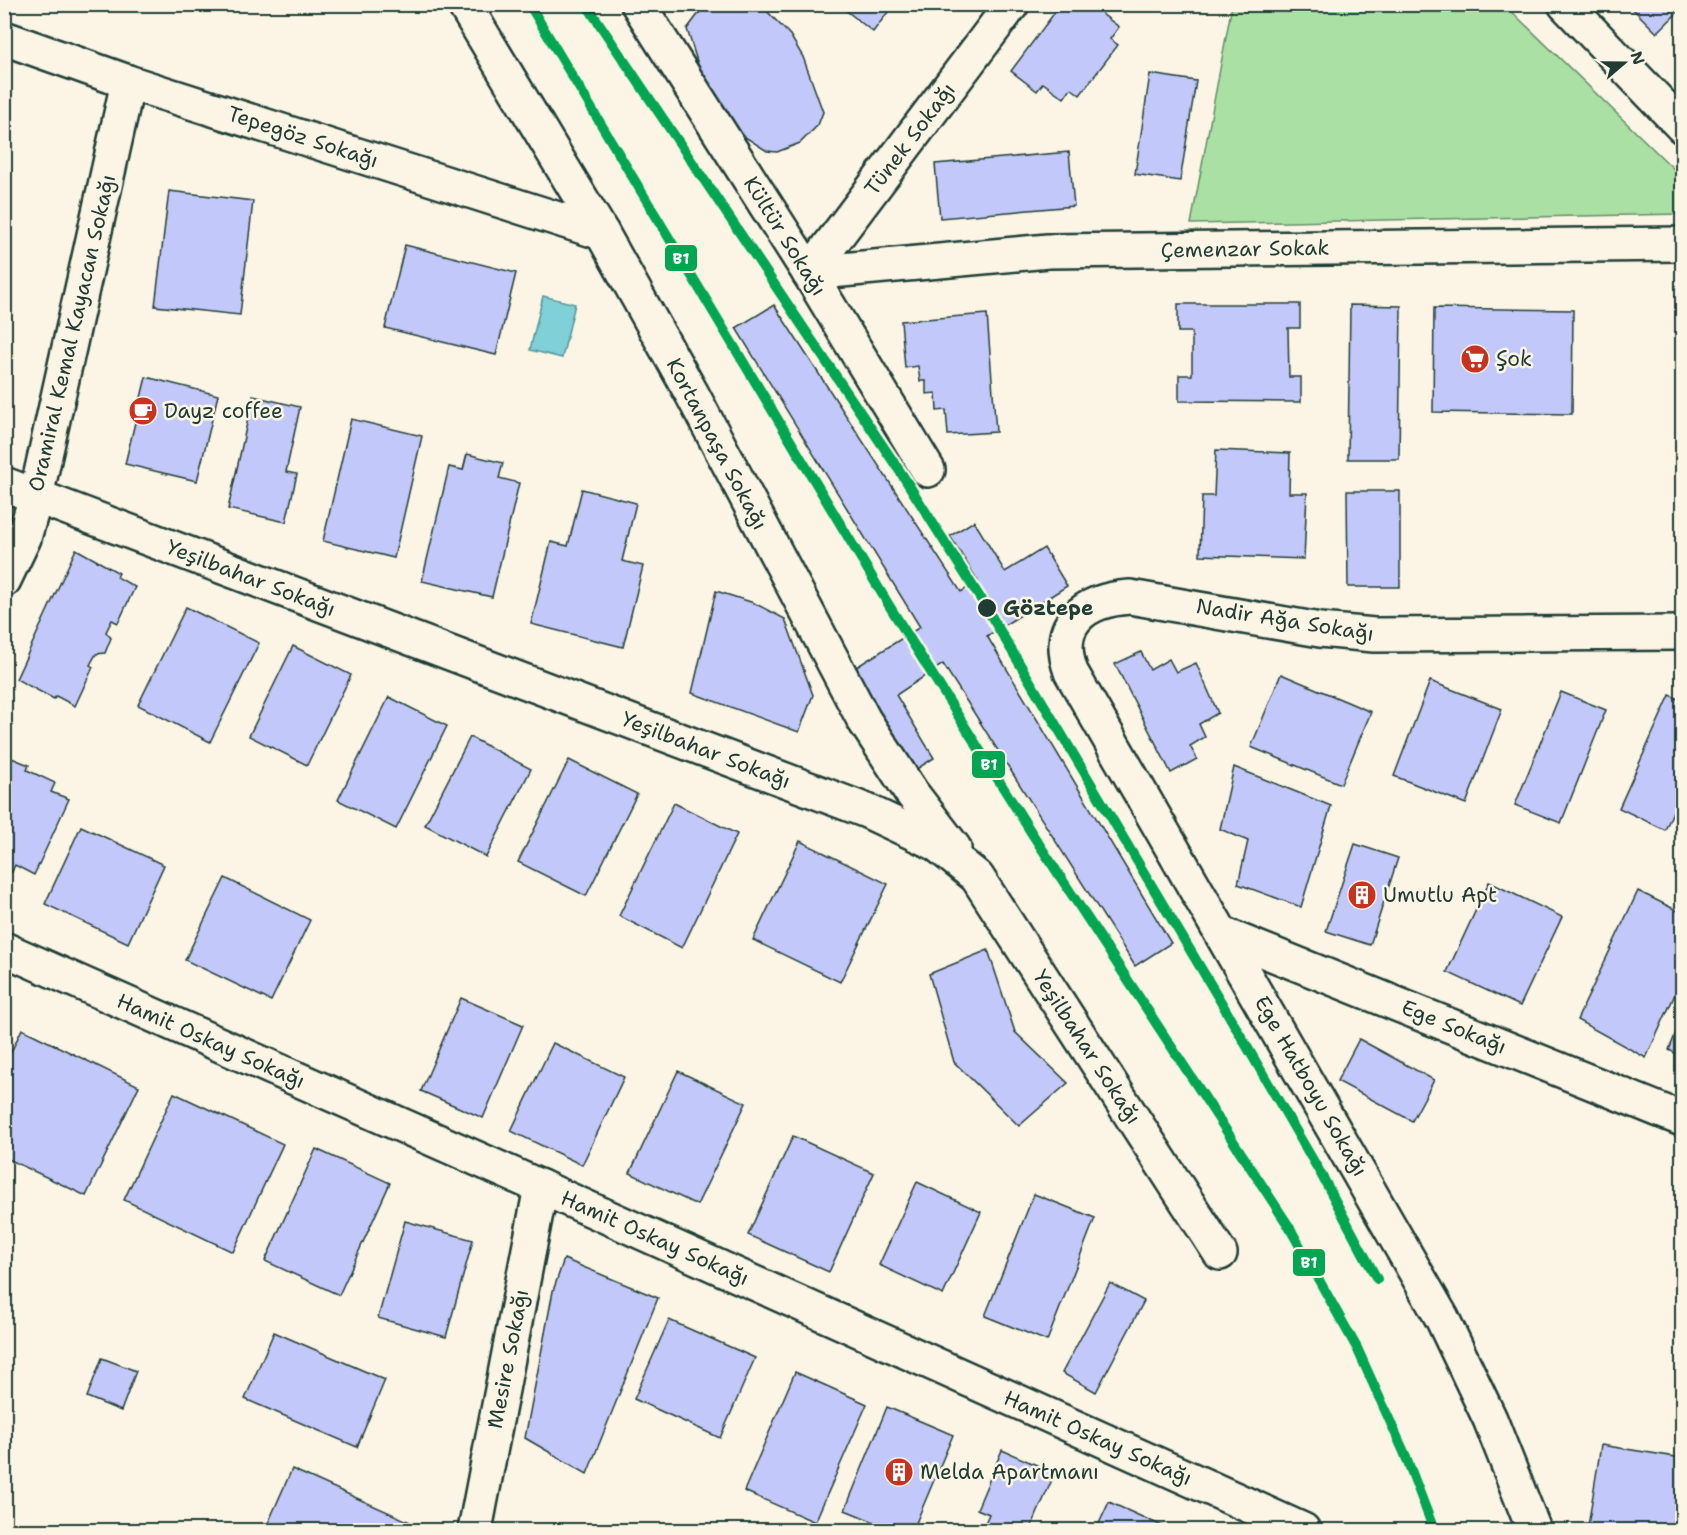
<svg xmlns="http://www.w3.org/2000/svg" width="1687" height="1535" font-family="'Shantell Sans',sans-serif">
	<style>
		.green { fill: #aae0a3; stroke: #648e6c; stroke-width: 1.5 }
		.water { fill: #7fd0d7; stroke: #599596; stroke-width: 1.5 }
		.building { fill: #c3c8fa; stroke: #1f3d34; stroke-width: 1.5 }
		.lines { fill: none; stroke-linecap: round; stroke-linejoin: round }
		.minor-casing { stroke: #1f3d34; stroke-width: 38 }
		.minor { stroke: #fcf5e5; stroke-width: 33 }
		.rail-1-casing { stroke: #fcf5e5; stroke-width: 15 }
		.rail-1 { stroke: #00a651; stroke-width: 10 }
		.stop-dot { fill: #1f3d34; stroke: #fcf5e5; stroke-width: 2 }
		.labels { text-anchor: middle; dominant-baseline: central; stroke-width: 5; stroke-linejoin: round; paint-order: stroke }
		.street-label { font-size: 21px; fill: #1f3d34; stroke: #fcf5e5 }
		.poi-label { font-size: 21px; fill: #1f3d34; stroke: #fcf5e5; text-anchor: start }
		.stop-label { font-size: 21px; font-weight: bold; fill: #1f3d34; stroke: #fcf5e5; text-anchor: start }
		.line-badge { stroke: #fcf5e5; stroke-width: 2 }
		.badge-label { font-size: 16px; text-anchor: middle; font-weight: bold; fill: #fff }
	</style>
	<rect width="100%" height="100%" fill="#fcf5e5"/>
	<filter id="ink" filterUnits="userSpaceOnUse"><feTurbulence type="fractalNoise" baseFrequency=".0167" numOctaves="2"/><feDisplacementMap in="SourceGraphic" scale="12" xChannelSelector="R" yChannelSelector="G"/><feConvolveMatrix kernelMatrix="1 2 1 2 8 2 1 2 1" color-interpolation-filters="sRGB"/></filter>
	<g filter="url(#ink)">
		<path class="green" d="M1232 5H1505L1682 177V214L1191 224Z"/>
		<path class="water" d="M543 296 575 304 562 358 530 350Z"/>
		<g class="building">
			<path d="M706 4H760L790 35 803 57 823 112 818 125 800 143 777 152 767 151 745 137 735 127 700 71 687 29Z"/>
			<path d="M838 4H894L873 32Z"/>
			<path d="M1061 4H1109L1102 14 1119 27 1110 39 1118 45 1080 95 1071 88 1064 98 1043 83 1037 91 1011 71Z"/>
			<path d="M1628 4H1682V8L1657 33Z"/>
			<path d="M1150 74 1196 81 1180 181 1135 174Z"/>
			<path d="M1069 152 1074 206 940 218 935 164Z"/>
			<path d="M169 191 253 201 240 315 155 306Z"/>
			<path d="M405 245 516 273 496 355 385 328Z"/>
			<path d="M1178 304H1300V328H1288L1289 377H1301V402L1179 401V375H1192V332H1178Z"/>
			<path d="M774 305 961 592 978 581 950 536 974 521 1005 572 1044 548 1067 586 987 636 1171 943 1135 966 943 664 896 695 934 758 912 772 850 671 920 627 736 328Z"/>
			<path d="M1350 305 1401 306 1399 459H1348Z"/>
			<path d="M1434 308 1573 310 1572 414 1433 412Z"/>
			<path d="M987 314 996 432 948 435 946 410 937 411 936 393 926 394V381H920L918 366 905 368 901 321Z"/>
			<path d="M146 377 218 395 197 481 125 464Z"/>
			<path d="M253 396 300 407 286 472 297 474 286 522 228 509Z"/>
			<path d="M351 419 422 436 394 558 323 541Z"/>
			<path d="M1216 450 1290 453 1289 493H1307L1304 559 1200 555 1202 496H1214Z"/>
			<path d="M467 454 503 463 499 478 519 483 492 597 422 581 449 467 463 470Z"/>
			<path d="M582 489 636 503 622 561 643 566 623 647 531 624 551 542 568 546Z"/>
			<path d="M1347 491H1400V587H1348Z"/>
			<path d="M76 549 119 573 117 577 135 587 118 623 112 620 106 632 111 638 105 653 96 654 90 665 93 667 75 706 56 696 54 699 16 679Z"/>
			<path d="M716 591 754 603 785 619 813 695 799 732 692 693Z"/>
			<path d="M186 607 259 643 210 742 138 705Z"/>
			<path d="M293 646 351 675 307 765 249 736Z"/>
			<path d="M1141 652 1150 670 1169 659 1176 672 1196 663 1218 713 1199 724 1205 737 1190 746 1197 759 1171 773 1115 664Z"/>
			<path d="M1281 674 1371 712 1341 784 1251 747Z"/>
			<path d="M1430 681 1502 709 1466 804 1394 776Z"/>
			<path d="M1561 692 1606 710 1561 823 1515 805Z"/>
			<path d="M1670 695 1682 701V791L1665 830 1619 808Z"/>
			<path d="M389 697 447 726 396 829 338 800Z"/>
			<path d="M470 737 531 769 486 857 425 825Z"/>
			<path d="M4 755 29 765 27 770 55 783 51 792 69 799 34 875 15 865 12 872 4 868Z"/>
			<path d="M569 760 637 794 586 896 518 862Z"/>
			<path d="M1234 767 1331 806 1301 907 1238 884 1248 841 1220 829Z"/>
			<path d="M674 803 737 834 682 948 619 916Z"/>
			<path d="M81 826 164 865 128 943 45 904Z"/>
			<path d="M800 841 888 884 840 982 753 940Z"/>
			<path d="M1355 844 1398 858 1370 945 1326 931Z"/>
			<path d="M225 878 310 920 271 1001 185 960Z"/>
			<path d="M1489 882 1562 917 1520 1006 1447 972Z"/>
			<path d="M1638 891 1682 913V979L1646 1058 1577 1020Z"/>
			<path d="M988 950 1015 1032 1068 1083 1019 1126 954 1062 929 974Z"/>
			<path d="M461 998 523 1025 483 1118 421 1091Z"/>
			<path d="M1682 1018V1057L1669 1050Z"/>
			<path d="M22 1029 139 1086 86 1196 4 1157V1067Z"/>
			<path d="M1359 1039 1434 1080 1412 1121 1337 1081Z"/>
			<path d="M553 1043 624 1077 582 1165 511 1131Z"/>
			<path d="M678 1071 746 1103 697 1205 630 1173Z"/>
			<path d="M174 1093 283 1144 233 1252 124 1200Z"/>
			<path d="M793 1136 874 1173 829 1272 748 1235Z"/>
			<path d="M316 1149 390 1183 339 1295 265 1261Z"/>
			<path d="M917 1182 981 1212 943 1295 879 1265Z"/>
			<path d="M1034 1194 1095 1218 1047 1341 985 1316Z"/>
			<path d="M405 1221 473 1240 446 1337 378 1318Z"/>
			<path d="M564 1259 658 1298 587 1474 525 1438 553 1291Z"/>
			<path d="M1110 1283 1144 1301 1096 1392 1062 1373Z"/>
			<path d="M669 1320 755 1358 720 1438 634 1399Z"/>
			<path d="M274 1332 385 1380 357 1447 245 1399Z"/>
			<path d="M102 1358 136 1371 121 1411 87 1397Z"/>
			<path d="M795 1372 867 1404 815 1522 744 1491Z"/>
			<path d="M887 1407 953 1435 913 1530H894L845 1510Z"/>
			<path d="M1601 1445 1682 1458V1530H1614L1588 1526Z"/>
			<path d="M1002 1450 1055 1473 1030 1530H982L989 1514 977 1509Z"/>
			<path d="M292 1469 419 1526 417 1530H265Z"/>
			<path d="M1109 1502 1171 1530H1086L1088 1526 1096 1530Z"/>
		</g>
		<g class="lines">
			<g class="minor-casing">
				<g id="minor">
					<path d="M464 4 602 233 692 394 864 720 911 792 954 848"/>
					<path d="M638 4 809 273 928 470"/>
					<path d="M1565 4 1682 126"/>
					<path d="M4 38 128 82 602 233"/>
					<path d="M809 273 1048 251 1682 244"/>
					<path d="M809 273 1012 4"/>
					<path d="M4 484 867 811 935 843 977 877 1220 1253"/>
					<path d="M4 580 24 538 36 496 128 82"/>
					<path d="M1225 935 1682 1119"/>
					<path d="M4 949 541 1187 1303 1530"/>
					<path d="M475 1530 541 1187"/>
					<path d="M1534 1530 1490 1419 1442 1318 1071 672C1054 624 1083 600 1130 597L1320 630 1374 635 1682 633"/>
				</g>
			</g>
			<use href="#minor" class="minor"/>
			<g class="rail-1-casing">
				<g id="rail-1">
					<path d="M529 4 890 607 1031 832 1288 1225 1357 1348 1404 1452 1434 1530"/>
					<path d="M586 4 903 476 984 604 1224 1007 1321 1174 1377 1279"/>
				</g>
			</g>
			<use href="#rail-1" class="rail-1"/>
		</g>
	</g>
	<defs>
		<g id="supermarket-disc" transform="scale(1.5)"><circle r="9.5" fill="#c8321e" stroke="#fcf5e5"/><path d="M-6-5.5h2.5l.6 2H6L4.5 2H-2.5L-4.4-4H-6ZM-1.5 3.2a1.3 1.3 0 1 0 .1 0ZM3 3.2a1.3 1.3 0 1 0 .1 0Z" fill="#fff"/></g>
		<g id="cafe-disc" transform="scale(1.5)"><circle r="9.5" fill="#c8321e" stroke="#fcf5e5"/><path d="M-5.5-4.5H6V0H3Q3 3.5 0 3.5H-2.5Q-5.5 3.5-5.5 0ZM3-3.2v2h1.7v-2ZM-6 4.5H4V6H-6Z" fill="#fff"/></g>
		<g id="building-disc" transform="scale(1.5)"><circle r="9.5" fill="#c8321e" stroke="#fcf5e5"/><path d="M-4-6H4V6H1V3H-1V6H-4ZM-2.5-4.3h1.7v1.8h-1.7ZM.8-4.3h1.7v1.8H.8ZM-2.5-1h1.7V.8h-1.7ZM.8-1h1.7V.8H.8Z" fill="#fff"/></g>
	</defs>
	<g fill-rule="evenodd">
		<use href="#supermarket-disc" x="1475" y="359"/>
		<use href="#cafe-disc" x="143" y="411"/>
		<use href="#building-disc" x="1362" y="895"/>
		<use href="#building-disc" x="899" y="1472"/>
	</g>
	<circle class="stop-dot" cx="987" cy="608" r="10"/>
	<g class="labels">
		<g class="street-label">
			<text transform="translate(303 137) rotate(18)">Tepegöz Sokağı</text>
			<text transform="translate(910 139) rotate(-53)">Tünek Sokağı</text>
			<text transform="translate(785 236) rotate(58)">Kültür Sokağı</text>
			<text transform="translate(1245 249) rotate(-1)">Çemenzar Sokak</text>
			<text transform="translate(72 333) rotate(-77)">Oramiral Kemal Kayacan Sokağı</text>
			<text transform="translate(717 444) rotate(62)">Kortanpaşa Sokağı</text>
			<text transform="translate(251 578) rotate(21)">Yeşilbahar Sokağı</text>
			<text transform="translate(1285 620) rotate(9)">Nadir Ağa Sokağı</text>
			<text transform="translate(706 750) rotate(21)">Yeşilbahar Sokağı</text>
			<text transform="translate(1454 1027) rotate(22)">Ege Sokağı</text>
			<text transform="translate(211 1041) rotate(24)">Hamit Oskay Sokağı</text>
			<text transform="translate(1087 1047) rotate(57)">Yeşilbahar Sokağı</text>
			<text transform="translate(1311 1086) rotate(60)">Ege Hatboyu Sokağı</text>
			<text transform="translate(655 1238) rotate(24)">Hamit Oskay Sokağı</text>
			<text transform="translate(508 1359) rotate(-79)">Mesire Sokağı</text>
			<text transform="translate(1098 1438) rotate(24)">Hamit Oskay Sokağı</text>
		</g>
		<g class="poi-label">
			<text x="1496" y="359">Şok</text>
			<text x="164" y="411">Dayz coffee</text>
			<text x="1383" y="895">Umutlu Apt</text>
			<text x="920" y="1472">Melda Apartmanı</text>
		</g>
		<g class="stop-label">
			<text x="1003" y="608">Göztepe</text>
		</g>
	</g>
	<g class="line-badge">
		<rect x="664" y="244" width="34" height="28" rx="6" fill="#00a651"/>
		<rect x="971" y="750" width="35" height="29" rx="6" fill="#00a651"/>
		<rect x="1292" y="1248" width="34" height="29" rx="6" fill="#00a651"/>
	</g>
	<g class="badge-label">
		<text x="681" y="264">B1</text>
		<text x="989" y="770">B1</text>
		<text x="1309" y="1268">B1</text>
	</g>
	<rect width="1687" height="1535" fill="none" stroke="#fcf5e5" stroke-width="24"/>
	<rect x="12" y="12" width="1663" height="1511" fill="none" stroke="#1f3d34" stroke-width="2" filter="url(#ink)"/>
	<g transform="translate(1624 63) rotate(70)" stroke="#fcf5e5" stroke-width="4.5" paint-order="stroke">
	<path d="M0-4.5L10 22L0 15L-10 22Z" fill="#1f3d34"/>
	<text y="-9" font-size="16" font-weight="bold" text-anchor="middle" fill="#1f3d34">N</text>
	</g>
</svg>
